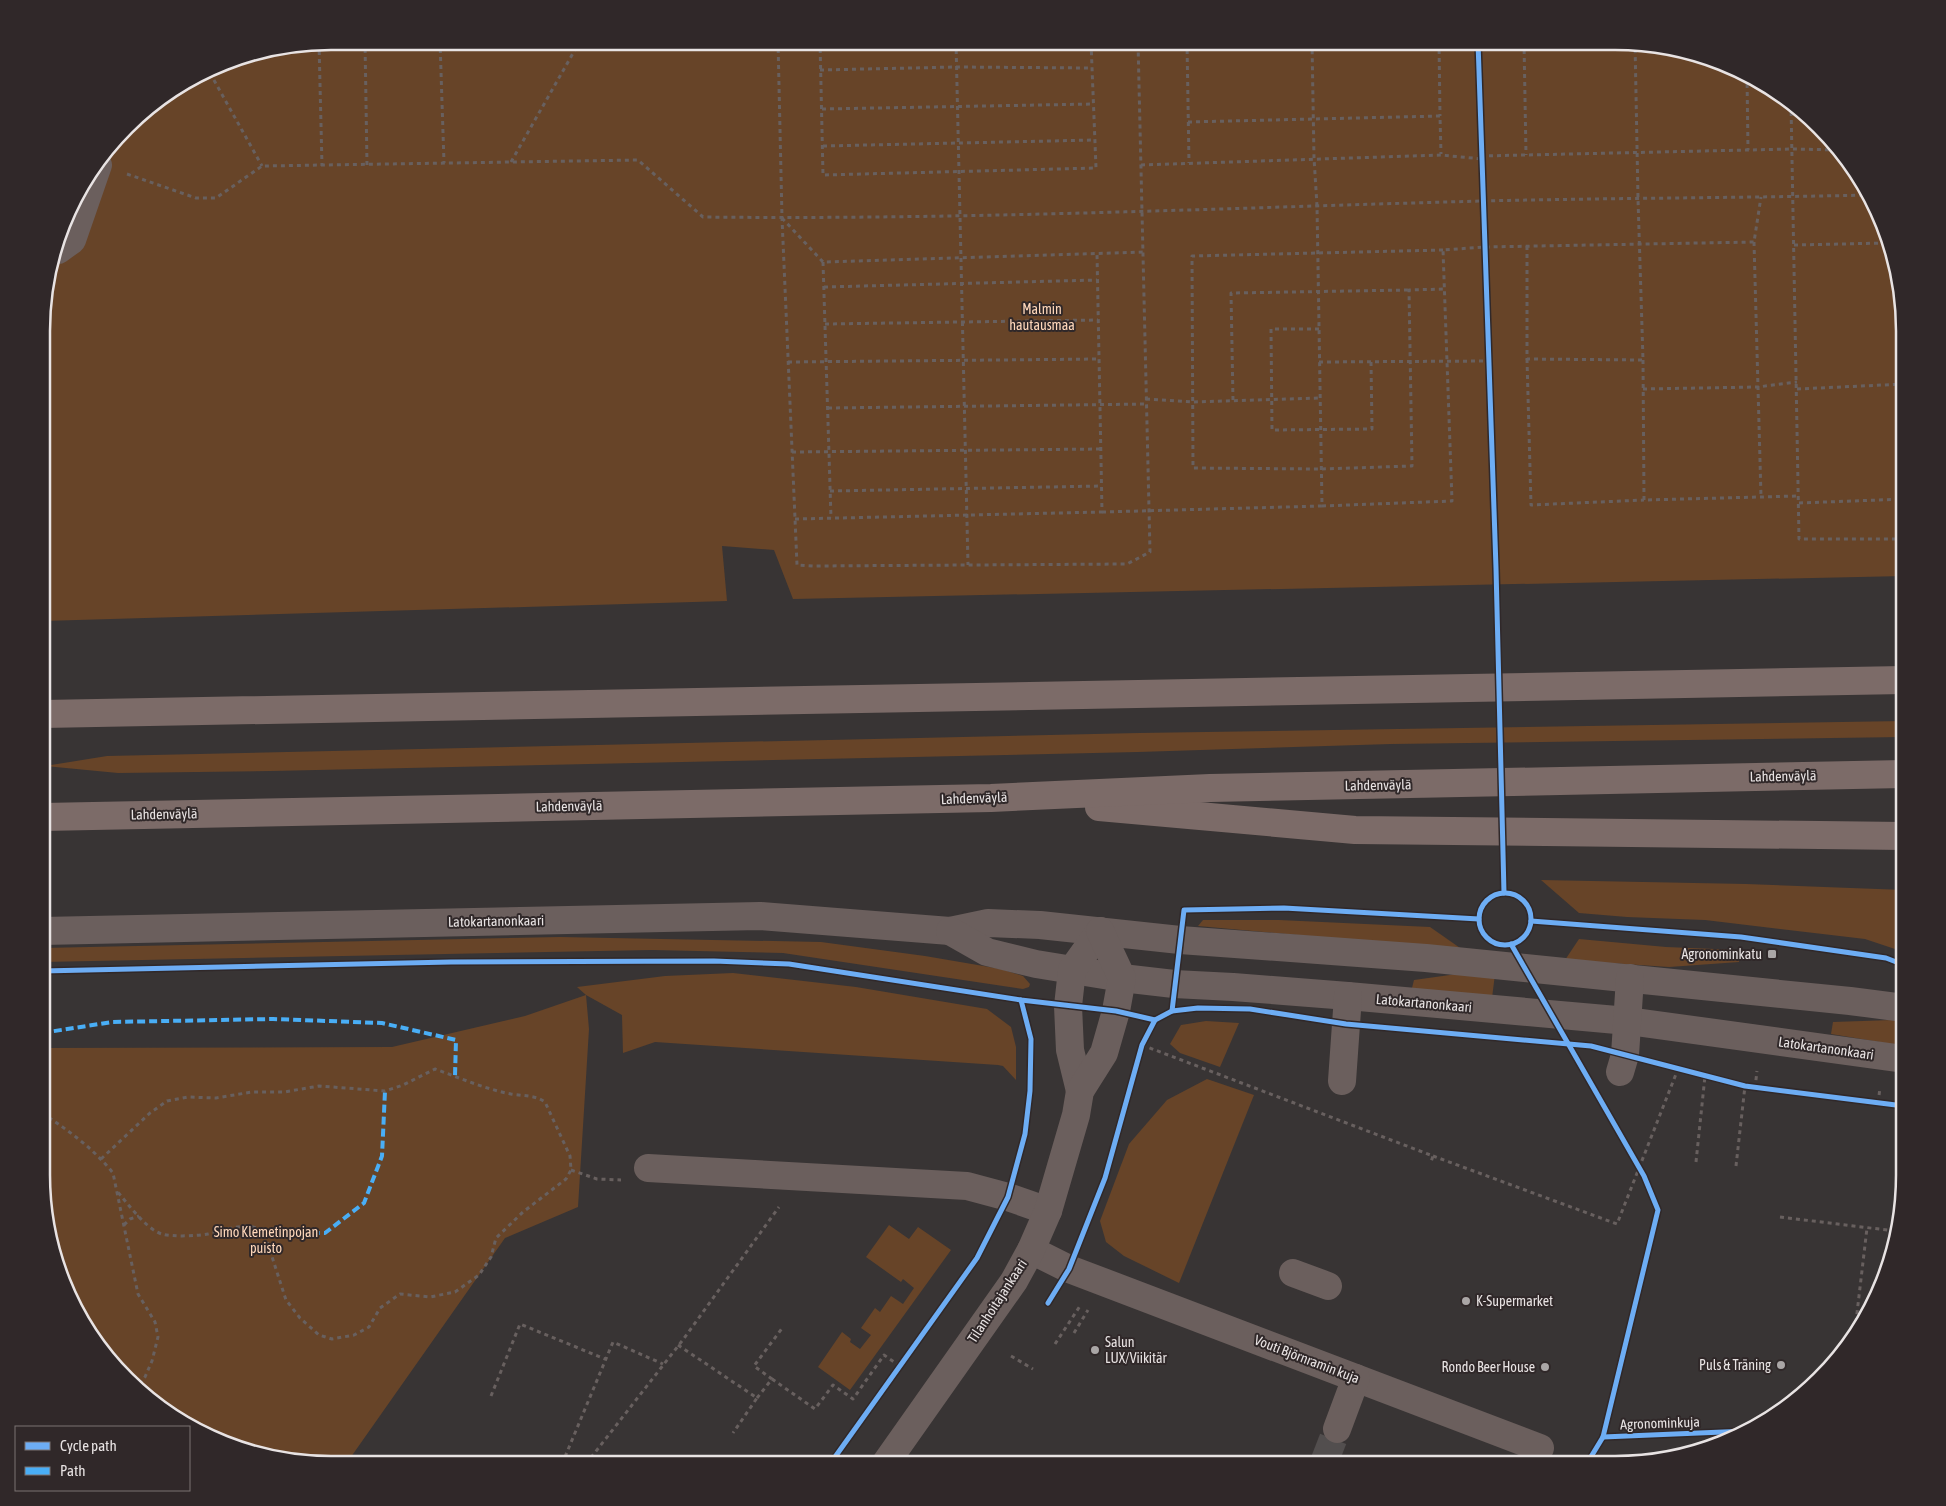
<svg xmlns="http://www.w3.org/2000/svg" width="1946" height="1506" font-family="'Asap Condensed',sans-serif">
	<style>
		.green { fill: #674428 }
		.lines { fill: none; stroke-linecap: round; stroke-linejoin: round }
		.minor-tunnel { stroke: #524e4e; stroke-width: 28; stroke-dasharray: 28 14; stroke-linecap: butt }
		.path { stroke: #68605f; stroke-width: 3; stroke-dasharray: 4 4; stroke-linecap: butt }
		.minor { stroke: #6b5f5d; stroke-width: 28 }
		.highway { stroke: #7c6b68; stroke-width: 28 }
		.quiet { stroke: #49aef6; stroke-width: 4; stroke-dasharray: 8 4; stroke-linecap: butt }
		.cycleway-casing { stroke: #302829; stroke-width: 8 }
		.cycleway { stroke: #6dadf4; stroke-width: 5 }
		.poi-dot { fill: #aaa6a6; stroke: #302829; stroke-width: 2 }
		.labels { text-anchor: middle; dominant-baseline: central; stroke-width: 4; stroke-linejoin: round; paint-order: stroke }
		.park-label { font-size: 14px; fill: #ffd8bb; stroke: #302829 }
		.street-label { font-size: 14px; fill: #e8e3e3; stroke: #302829 }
		.poi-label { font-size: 14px; fill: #e8e3e3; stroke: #302829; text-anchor: end }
		.rim { fill: none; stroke: #e8e3e3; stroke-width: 2.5 }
	</style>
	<rect width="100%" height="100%" fill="#383434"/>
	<g class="green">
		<path d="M331 41 1633 42 1726 63 1806 113 1845 155 1883 220 1905 331V576L793 599 774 550 722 546 727 601 43 621 44 293 80 186 140 113 238 57Z"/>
		<path d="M1904 721V737L1391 744 1138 752 271 771 118 773 45 766 107 756 1139 733Z"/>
		<path d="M1541 880 1746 884 1904 890V952L1865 939 1705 920 1627 917 1579 913Z"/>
		<path d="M1203 920H1279L1430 927 1463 950 1198 926Z"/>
		<path d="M560 937 821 942 925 956 1001 969 1023 976 1030 984 1029 987 1023 989 783 953 652 950 42 962V948Z"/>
		<path d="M1579 939 1666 947 1739 950V962L1669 967 1565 960Z"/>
		<path d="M733 973 856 987 987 1009 1011 1027 1016 1047V1080L1003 1066 998 1065 655 1042 623 1053 622 1015 586 995 589 1029 578 1207 505 1238 346 1464H313L220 1443 140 1393 71 1303 42 1194V1048L392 1047 525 1016 586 995 577 987 665 976Z"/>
		<path d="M1457 974H1495L1492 998 1411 992 1414 980Z"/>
		<path d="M1892 1020 1904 1021V1046L1831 1034 1833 1022Z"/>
		<path d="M1206 1021 1239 1023 1220 1067 1180 1053 1170 1044 1181 1025Z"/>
		<path d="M1207 1079 1254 1095 1179 1283 1124 1256 1106 1242 1100 1221 1129 1144 1167 1100Z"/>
		<path d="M889 1225 909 1239 918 1227 951 1250 850 1390 818 1367 842 1332 851 1339 850 1342 860 1349 871 1335 861 1328 875 1308 880 1312 891 1296 903 1304 914 1288 903 1279 901 1282 866 1257Z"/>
	</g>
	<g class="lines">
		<path class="minor-tunnel" d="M1323 1465 1337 1429"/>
		<g class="path">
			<path d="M365 41 367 165"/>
			<path d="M440 41 444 163"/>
			<path d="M778 41 782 218 797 565 813 566 1127 564 1150 552 1138 42"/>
			<path d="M820 41 823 175 1096 168 1091 42"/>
			<path d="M956 42 968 565"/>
			<path d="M1187 42 1189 163"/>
			<path d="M1439 42 1440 116"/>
			<path d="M1524 42 1526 155"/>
			<path d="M319 43 322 166"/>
			<path d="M1524 43H1635"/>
			<path d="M1312 44H1439"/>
			<path d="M820 70 957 67 1092 68"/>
			<path d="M210 73 262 166"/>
			<path d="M1747 76 1748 150"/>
			<path d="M1791 104 1799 539H1905"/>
			<path d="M822 109 1093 104"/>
			<path d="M1188 122 1440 116 1441 154"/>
			<path d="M1832 140V150"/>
			<path d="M823 146 1095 140"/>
			<path d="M1481 156 1792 149 1840 150"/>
			<path d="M511 162 580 41"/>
			<path d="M1141 165 1441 155 1482 159"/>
			<path d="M127 174 196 198H216L262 166 638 160 703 217C962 220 1222 208 1482 201 1610 198 1739 198 1868 195"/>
			<path d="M782 218 823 262 1143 252"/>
			<path d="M1754 242 1761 497"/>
			<path d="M1794 245 1887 243"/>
			<path d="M1527 246V359L1643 360 1638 199 1635 42"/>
			<path d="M1443 250 1192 256 1193 468 1321 469 1412 466 1409 290 1444 289"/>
			<path d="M823 262 831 518"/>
			<path d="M824 287 1097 280"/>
			<path d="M825 324 1098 320"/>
			<path d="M1319 329H1271L1272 430 1372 429 1371 362"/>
			<path d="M1527 359 1531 505 1644 500"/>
			<path d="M1643 360 1644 500 1798 496"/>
			<path d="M788 362 1099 359"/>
			<path d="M1319 362 1489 361"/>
			<path d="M1643 389 1758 387 1797 382"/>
			<path d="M1797 389 1905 384"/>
			<path d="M1146 399 1193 402 1320 398"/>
			<path d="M1233 400 1231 293 1409 290"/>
			<path d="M828 408 1146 404"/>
			<path d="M792 452 1101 449"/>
			<path d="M830 491 1102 486"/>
			<path d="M1799 503 1905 499"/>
			<path d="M1322 506 1452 501 1443 250 1484 247 1754 242 1761 197"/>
			<path d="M1102 512 1322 506 1317 206 1314 158 1312 42"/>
			<path d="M795 519 1102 512 1097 254"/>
			<path d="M1142 1045 1433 1156 1431 1162"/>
			<path d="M1755 1088 1757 1071"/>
			<path d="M1878 1103 1880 1088"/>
			<path d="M42 1113C69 1131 93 1148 113 1173L138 1294 155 1322 158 1337 152 1361 145 1377 136 1388"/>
			<path d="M1433 1156 1617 1224 1678 1069"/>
			<path d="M101 1159 150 1113 167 1101 188 1097 216 1098 252 1092H284L319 1086 385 1091 403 1085 435 1069C460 1078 485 1089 511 1094 523 1096 535 1095 545 1102L570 1156 571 1170 566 1179 523 1212 496 1238 491 1257 479 1275 455 1292 430 1297 400 1294 380 1308 369 1327 354 1335 332 1339 319 1335 300 1318 286 1300 264 1232C247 1220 228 1230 208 1234 197 1236 172 1237 162 1234 147 1230 127 1203 117 1191"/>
			<path d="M1696 1162 1705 1076"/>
			<path d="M1736 1166 1745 1086"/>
			<path d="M571 1170 597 1179 621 1180"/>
			<path d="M1780 1217 1895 1231"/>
			<path d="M124 1225 130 1219 139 1216"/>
			<path d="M1855 1330 1867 1228"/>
			<path d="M1074 1333 1088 1310"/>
			<path d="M1055 1344 1080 1306"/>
			<path d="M678 1345 757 1398 733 1433"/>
			<path d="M1011 1356 1033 1369"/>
			<path d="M772 1379 815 1409 833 1385 853 1399 884 1355 900 1366"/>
			<path d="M491 1396 520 1324 605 1359"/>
			<path d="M757 1398 772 1379 754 1366 783 1327"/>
			<path d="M1730 1440 1731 1432"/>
			<path d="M562 1464 613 1342 663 1364"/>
			<path d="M586 1464 682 1341 779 1207"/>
			<path d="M1098 1465 1143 1460 1162 1465"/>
		</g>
		<g class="minor">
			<path d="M58 250 72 240 98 165"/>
			<path d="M42 931 760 916 950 931 988 923 1040 925 1180 940 1426 958 1850 1001 1904 1008"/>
			<path d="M950 931 987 952 1036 964 1122 978 1174 984 1233 987 1348 996 1628 1021 1904 1059"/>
			<path d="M1620 1072 1625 1055 1630 978"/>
			<path d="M1342 1081 1348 996"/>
			<path d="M1080 1091 1070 1050 1068 1006 1072 970 1100 931"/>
			<path d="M648 1168 967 1186 1008 1197 1048 1211"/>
			<path d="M1031 1250 1069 1269 1540 1448"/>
			<path d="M1293 1273 1328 1286"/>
			<path d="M1337 1429 1356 1378"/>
			<path d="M885 1464 1014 1281 1031 1250 1048 1211 1076 1115 1080 1091 1104 1053 1116 1011 1122 978 1100 931"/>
		</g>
		<g class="highway">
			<path d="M43 714 1904 680"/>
			<path d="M1099 807 1355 830 1904 836"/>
			<path d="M43 817 991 798 1210 788 1904 774"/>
		</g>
		<g class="quiet">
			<path d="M42 1033 112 1022 273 1019 382 1023 456 1040 455 1076"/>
			<path d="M264 1232 325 1233 364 1203 382 1156 385 1091"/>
		</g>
		<g class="cycleway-casing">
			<g id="cycleway">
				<path d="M1478 42 1496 568 1504 893"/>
				<circle cx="1505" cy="919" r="26"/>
				<path d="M1531 921 1741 937 1886 958 1904 965"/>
				<path d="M1511 944 1644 1176 1658 1210 1603 1437 1586 1465"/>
				<path d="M42 971 451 962 714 961 789 964 1021 1000 1116 1011 1155 1020"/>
				<path d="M1172 1011 1184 910 1284 908 1479 919"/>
				<path d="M1048 1303 1069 1269 1105 1178 1142 1045 1155 1020 1172 1011 1198 1008 1250 1009 1346 1024 1591 1046 1745 1086 1904 1106"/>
				<path d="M1603 1437 1747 1431"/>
				<path d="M830 1464 977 1258 1008 1197 1025 1134 1030 1091 1031 1039 1021 1000"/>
			</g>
		</g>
		<use href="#cycleway" class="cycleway"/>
	</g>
	<g class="poi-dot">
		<rect x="1767" y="949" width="10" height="10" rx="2.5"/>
		<circle cx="1466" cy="1301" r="5"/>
		<circle cx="1095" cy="1350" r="5"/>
		<circle cx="1781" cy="1365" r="5"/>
		<circle cx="1545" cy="1367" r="5"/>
	</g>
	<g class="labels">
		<g class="park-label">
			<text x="1042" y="309">Malmin<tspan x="1042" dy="16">hautausmaa</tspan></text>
			<text x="266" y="1232">Simo Klemetinpojan<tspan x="266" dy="16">puisto</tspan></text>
		</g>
		<g class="street-label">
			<text transform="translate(1783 776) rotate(-1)">Lahdenväylä</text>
			<text transform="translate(1378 785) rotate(-1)">Lahdenväylä</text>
			<text transform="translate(974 798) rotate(-2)">Lahdenväylä</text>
			<text transform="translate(569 806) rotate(-1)">Lahdenväylä</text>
			<text transform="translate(164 814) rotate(-1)">Lahdenväylä</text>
			<text transform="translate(496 921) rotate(-1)">Latokartanonkaari</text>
			<text transform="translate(1424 1003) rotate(5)">Latokartanonkaari</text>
			<text transform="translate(1826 1048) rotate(8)">Latokartanonkaari</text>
			<text transform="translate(997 1301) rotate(-57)">Tilanhoitajankaari</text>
			<text transform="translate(1307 1359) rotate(21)">Vouti Björnramin kuja</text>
			<text transform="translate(1660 1423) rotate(-2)">Agronominkuja</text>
		</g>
		<g class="poi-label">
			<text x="1762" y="954">Agronominkatu</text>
			<text x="1476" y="1301" text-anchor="start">K-Supermarket</text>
			<text x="1105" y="1342" text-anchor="start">Salun<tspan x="1105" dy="16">LUX/Viikitär</tspan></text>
			<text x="1771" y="1365">Puls &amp; Träning</text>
			<text x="1535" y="1367">Rondo Beer House</text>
		</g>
	</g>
	<path d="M0 0H1946V1506H0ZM331 50H1615A281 281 0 0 1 1896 331V1175A281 281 0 0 1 1615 1456H331A281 281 0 0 1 50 1175V331A281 281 0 0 1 331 50Z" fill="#302829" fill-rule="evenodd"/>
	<path class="rim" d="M331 50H1615A281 281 0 0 1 1896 331V1175A281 281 0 0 1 1615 1456H331A281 281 0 0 1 50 1175V331A281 281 0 0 1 331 50Z"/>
	<rect x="15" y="1426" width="175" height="65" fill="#302829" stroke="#7a7373"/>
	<rect x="25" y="1442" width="25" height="8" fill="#6dadf4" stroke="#7a7373"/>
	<text x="60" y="1451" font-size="15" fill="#e8e3e3">Cycle path</text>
	<rect x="25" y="1467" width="25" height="8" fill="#49aef6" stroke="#7a7373"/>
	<text x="60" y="1476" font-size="15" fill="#e8e3e3">Path</text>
</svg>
